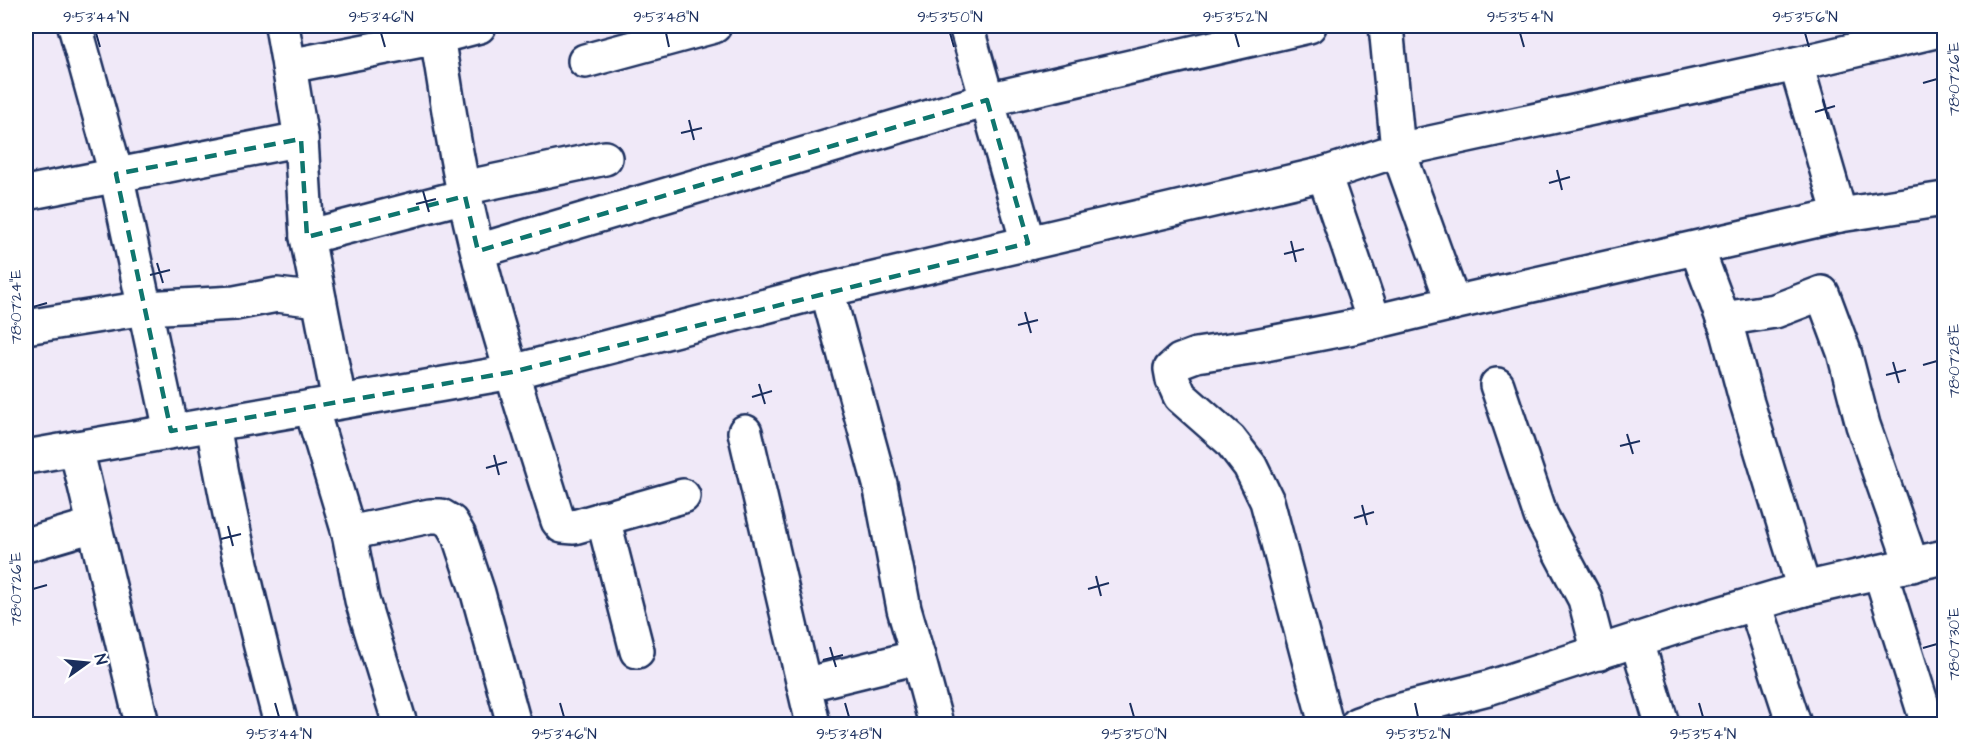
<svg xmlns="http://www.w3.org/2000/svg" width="1970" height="750" font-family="'Architects Daughter',sans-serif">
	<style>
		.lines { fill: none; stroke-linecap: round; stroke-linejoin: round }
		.minor-casing { stroke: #1b2f5e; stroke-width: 38 }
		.minor { stroke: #fff; stroke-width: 33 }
		.marked { fill: none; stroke: #0f766e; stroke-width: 4.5; stroke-dasharray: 12 8; stroke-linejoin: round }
		.ticks { fill: none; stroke: #1b2f5e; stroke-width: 2 }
		.neatline { fill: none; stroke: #1b2f5e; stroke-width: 2 }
		.ticks-label { font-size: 15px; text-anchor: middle; fill: #1b2f5e }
	</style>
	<rect width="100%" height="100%" fill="#f0e9f8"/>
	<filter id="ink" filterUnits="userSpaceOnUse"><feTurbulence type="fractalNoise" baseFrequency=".0167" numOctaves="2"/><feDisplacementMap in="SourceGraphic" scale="12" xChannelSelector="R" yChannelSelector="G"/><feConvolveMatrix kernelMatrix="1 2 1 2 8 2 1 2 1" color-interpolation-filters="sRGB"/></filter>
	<g filter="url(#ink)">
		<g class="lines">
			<g class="minor-casing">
				<g id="minor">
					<path d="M75 26 116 174 171 431"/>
					<path d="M282 26 289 66"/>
					<path d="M435 26C445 79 451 134 463 187 486 300 524 411 558 521L562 526 574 527 683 496"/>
					<path d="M966 26 1028 243"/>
					<path d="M1386 26 1398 150 1453 303 1840 215 1944 199"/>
					<path d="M585 61 714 26"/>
					<path d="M1796 64 1840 215"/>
					<path d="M301 139 289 66 437 37 479 26"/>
					<path d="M1324 174 1374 321"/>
					<path d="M463 188 605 158"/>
					<path d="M26 193 301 139 307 237 465 196"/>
					<path d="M307 237 339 401"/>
					<path d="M1697 249 1728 332 1747 403 1804 589"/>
					<path d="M478 251 987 100 1309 26"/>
					<path d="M827 290 880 484 904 609 918 657 936 724"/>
					<path d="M1723 319 1775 311 1822 293 1844 352 1863 425 1912 565"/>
					<path d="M26 327 145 308 235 303 277 295 319 300"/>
					<path d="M1497 385 1541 516 1585 599 1599 653"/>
					<path d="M311 407 349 533 362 600 400 724"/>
					<path d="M213 424C230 526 255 625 281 724"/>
					<path d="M745 432 813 724"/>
					<path d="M76 448 142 724"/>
					<path d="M26 457 512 372 827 290 1324 174 1398 150 1796 64 1944 29"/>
					<path d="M603 518 637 651"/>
					<path d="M349 533 430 516H441L451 522 459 536 478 593 514 724"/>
					<path d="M26 545 94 525"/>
					<path d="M1880 572 1928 724"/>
					<path d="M1755 604 1794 724"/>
					<path d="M1637 641 1662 724"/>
					<path d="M804 685 918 657"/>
					<path d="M1326 724 1267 501 1250 466 1230 440 1180 396 1173 380 1171 369 1180 361 1196 355 1250 347 1353 327 1453 303"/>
					<path d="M1358 724 1390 713 1488 688 1689 623 1804 589 1944 557"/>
				</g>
			</g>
			<use href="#minor" class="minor"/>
		</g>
	</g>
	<path class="marked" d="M987 100 1028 243 512 372 171 431 116 174 301 139 307 237 465 196 478 251Z"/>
	<path class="ticks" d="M96 33 100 47M381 33 385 47M666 33 669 47M950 33 954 47M1235 33 1239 47M1520 33 1524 47M1805 33 1809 47M1923 83 1937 79M1823 99 1828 119M1815 112 1835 106M689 120 694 140M681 133 702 128M1557 170 1562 190M1549 183 1570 177M423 191 429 212M416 204 436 199M1291 241 1296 262M1284 254 1304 249M157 263 163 283M150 275 170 270M33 307 47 303M1025 312 1031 333M1018 325 1038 320M1893 362 1899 383M1923 365 1937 361M1886 375 1906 370M759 384 765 404M752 397 772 391M1627 434 1633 454M1620 446 1640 441M494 455 499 475M486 468 507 462M1362 505 1367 525M1354 518 1374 512M228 526 233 546M221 539 241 534M1096 576 1101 596M33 589 47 585M1088 589 1109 583M830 647 836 667M1923 648 1937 644M823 660 843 655M275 703 279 717M560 703 564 717M845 703 849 717M1130 703 1134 717M1415 703 1418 717M1699 703 1703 717"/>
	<rect width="1970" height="750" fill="none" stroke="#fff" stroke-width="66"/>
	<g transform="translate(87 663) rotate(75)" stroke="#ffffff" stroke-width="4.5" paint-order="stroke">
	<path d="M0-4.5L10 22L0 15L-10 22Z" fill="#1b2f5e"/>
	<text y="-9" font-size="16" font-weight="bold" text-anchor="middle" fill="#1b2f5e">N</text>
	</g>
	<rect x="33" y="33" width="1904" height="684" class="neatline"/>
	<g class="ticks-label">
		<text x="96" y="22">9°53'44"N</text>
		<text x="381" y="22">9°53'46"N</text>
		<text x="666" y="22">9°53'48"N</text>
		<text x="950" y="22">9°53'50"N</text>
		<text x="1235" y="22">9°53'52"N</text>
		<text x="1520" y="22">9°53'54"N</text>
		<text x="1805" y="22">9°53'56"N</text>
		<text transform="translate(1954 79) rotate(-90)" y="5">78°07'26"E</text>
		<text transform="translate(16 307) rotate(-90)" y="5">78°07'24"E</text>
		<text transform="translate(1954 361) rotate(-90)" y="5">78°07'28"E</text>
		<text transform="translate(16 589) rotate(-90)" y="5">78°07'26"E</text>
		<text transform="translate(1954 644) rotate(-90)" y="5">78°07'30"E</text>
		<text x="279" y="739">9°53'44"N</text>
		<text x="564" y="739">9°53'46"N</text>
		<text x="849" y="739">9°53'48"N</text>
		<text x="1134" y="739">9°53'50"N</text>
		<text x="1418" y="739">9°53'52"N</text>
		<text x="1703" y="739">9°53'54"N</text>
	</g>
</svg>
